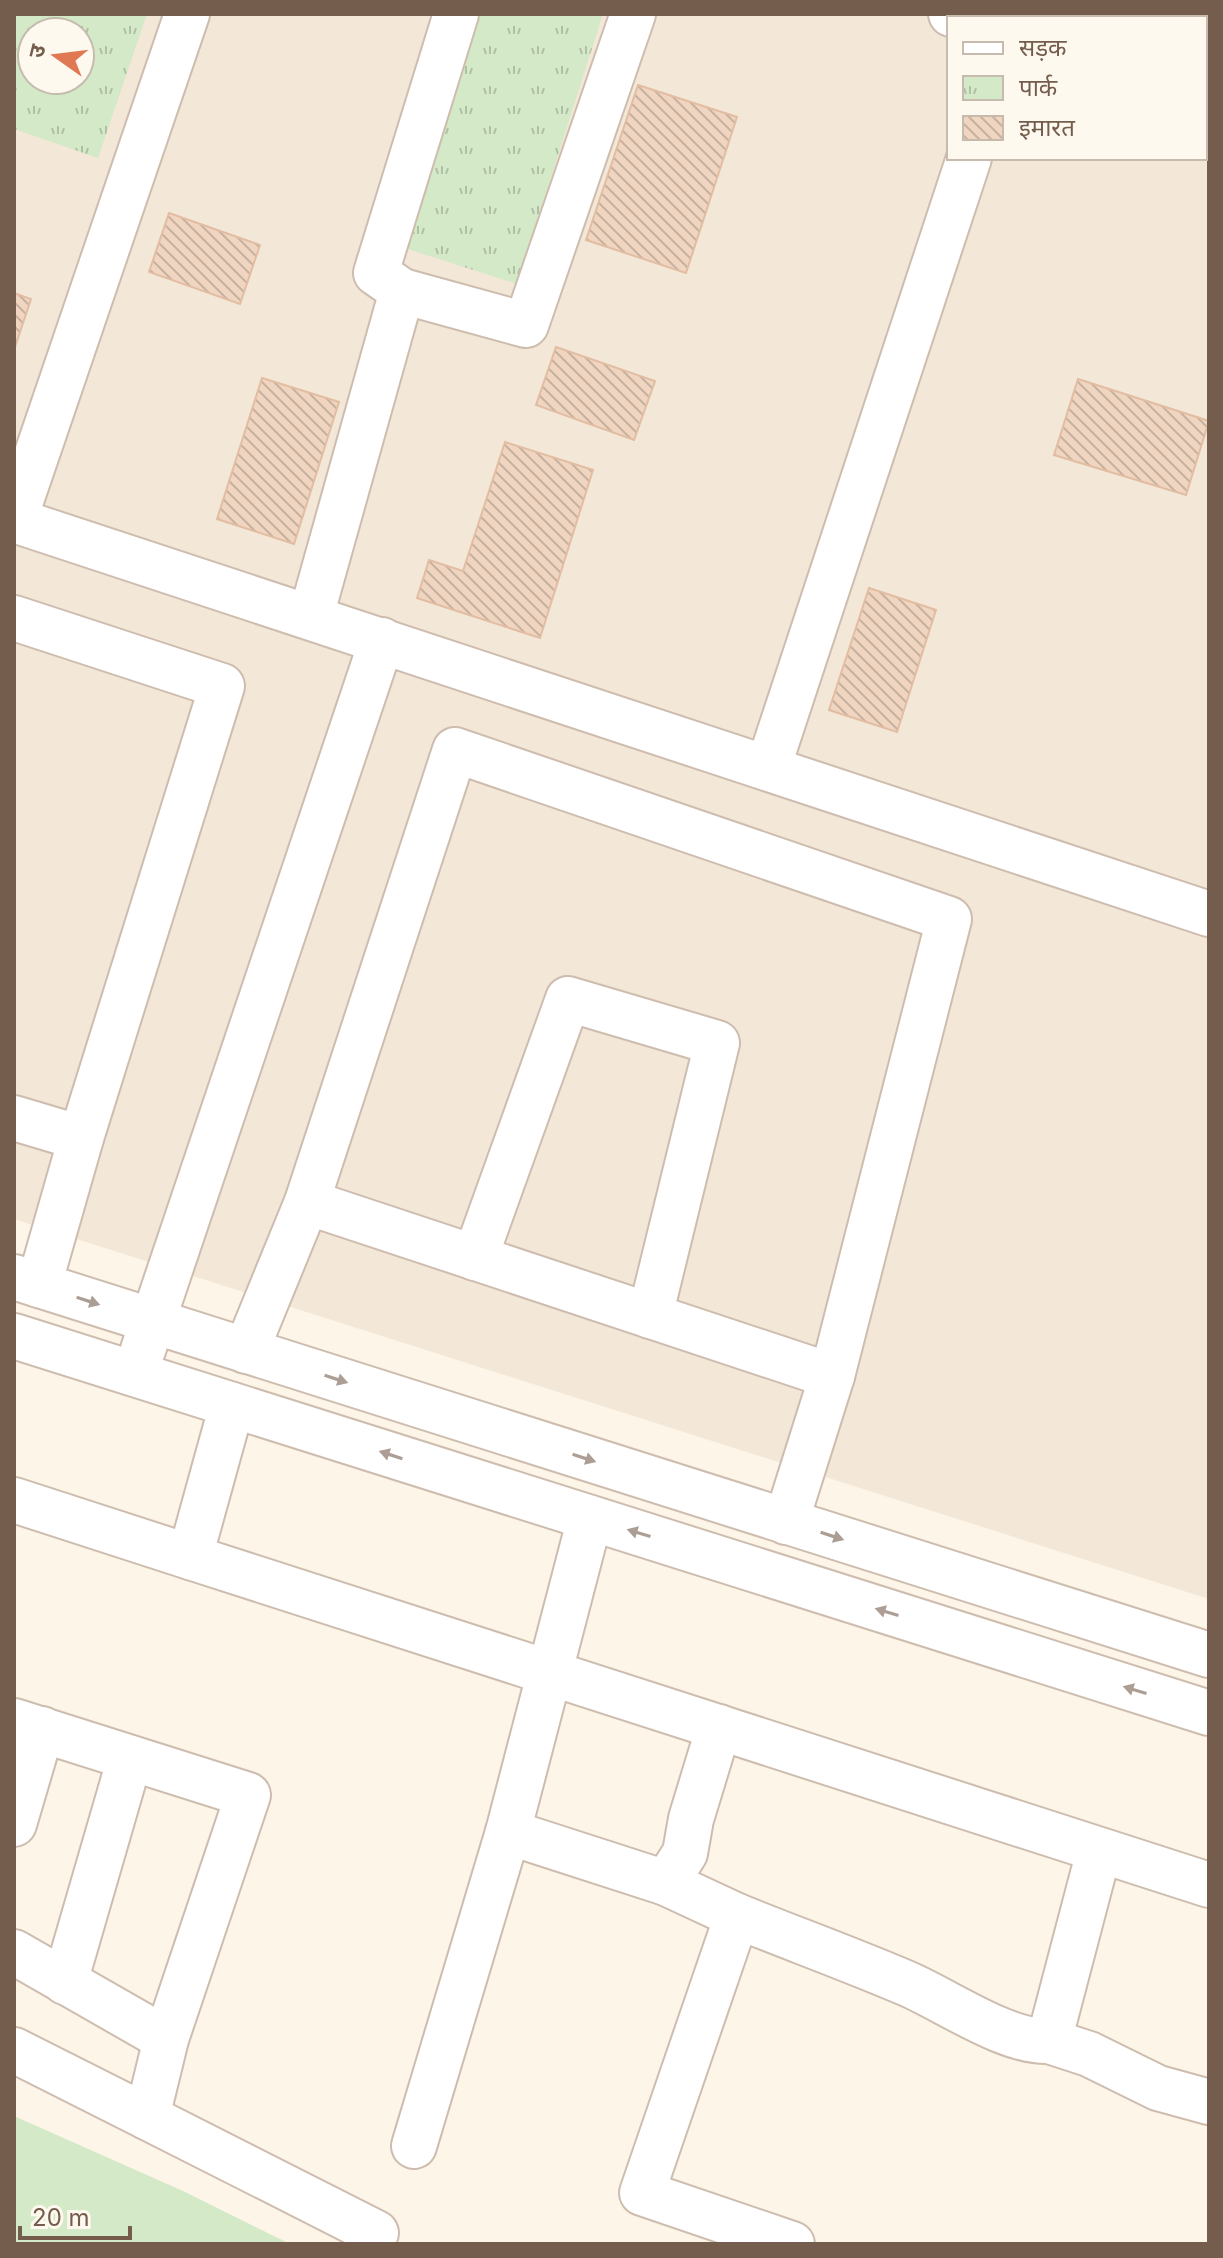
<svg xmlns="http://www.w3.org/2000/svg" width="1223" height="2258" font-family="Inter,'Noto Sans Devanagari',sans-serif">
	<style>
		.residential { fill: #f3e7d7; fill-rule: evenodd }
		.green { fill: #d3e9c7 }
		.park { fill: url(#park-tufts); fill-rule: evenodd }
		.building { fill: url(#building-back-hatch); stroke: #e2bda2; stroke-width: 2 }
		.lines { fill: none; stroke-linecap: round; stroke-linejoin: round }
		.minor-casing { stroke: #cebdaf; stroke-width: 48 }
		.minor { stroke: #fff; stroke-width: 44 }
		.oneway { fill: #ac9e94 }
	</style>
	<defs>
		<pattern id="park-tufts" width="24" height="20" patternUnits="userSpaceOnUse" patternTransform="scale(2)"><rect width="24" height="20" fill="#d3e9c7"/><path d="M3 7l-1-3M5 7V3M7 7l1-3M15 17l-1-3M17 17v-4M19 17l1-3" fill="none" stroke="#b0c0a4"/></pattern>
		<pattern id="building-back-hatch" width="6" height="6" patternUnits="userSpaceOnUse" patternTransform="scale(2)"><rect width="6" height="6" fill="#f0d6c1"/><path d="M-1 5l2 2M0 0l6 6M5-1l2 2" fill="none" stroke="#c7b19f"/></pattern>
	</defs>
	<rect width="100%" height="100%" fill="#fcf5e8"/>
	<path class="residential" d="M14 14H1209V1599L14 1219ZM949 18H1205V158H949ZM32 32H80V80H32Z"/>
	<path class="green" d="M14 2116 183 2191 290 2244H14Z"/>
	<g class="park">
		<path d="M14 14H147L98 158 14 129ZM32 32H80V80H32Z"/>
		<path d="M467 14H603L517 284 392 244Z"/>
	</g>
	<g class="building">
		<path d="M638 85 737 117 686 273 586 240Z"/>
		<path d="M169 213 260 245 240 304 149 272Z"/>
		<path d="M14 293 31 299 14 350Z"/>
		<path d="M556 347 655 381 634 440 536 405Z"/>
		<path d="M262 378 339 402 294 544 217 519Z"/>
		<path d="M1078 379 1209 421 1186 495 1054 455Z"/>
		<path d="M505 442 593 470 540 638 417 598 429 560 463 571Z"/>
		<path d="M869 588 936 610 897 732 829 710Z"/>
	</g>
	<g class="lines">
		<g class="minor-casing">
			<g id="minor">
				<path d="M951 14 964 18"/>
				<path d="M1015 18 1017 14"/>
				<path d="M402 291 526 325 633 14"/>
				<path d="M14 520 1209 914"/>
				<path d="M14 521 187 14"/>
				<path d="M311 616 402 291 376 273 456 14"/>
				<path d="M14 618 222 686 81 1138 39 1285"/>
				<path d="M768 768 969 158"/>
				<path d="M14 1118 81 1138"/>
				<path d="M307 1202 832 1376"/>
				<path d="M475 1258 568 999 717 1043 650 1316"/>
				<path d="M14 1277 1209 1655"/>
				<path d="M14 1336 1209 1713"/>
				<path d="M143 1350 382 640"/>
				<path d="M246 1351 307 1202 455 750 949 919 832 1376 786 1522"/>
				<path d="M232 1405 190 1557 1209 1885"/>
				<path d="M14 1500 190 1557"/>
				<path d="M14 1721 248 1795 166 2039 147 2117 14 2050"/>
				<path d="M14 1824 42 1729"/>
				<path d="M508 1832 666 1883 685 1853 691 1819 719 1727"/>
				<path d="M1099 1851 1049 2041 1089 2054 1158 2088 1209 2102"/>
				<path d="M666 1883 737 1916"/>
				<path d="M14 1952 166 2039"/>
				<path d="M65 1982 130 1758"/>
				<path d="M147 2117 376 2233"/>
				<path d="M414 2146 508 1832 590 1518"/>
				<path d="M792 2244 642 2193 737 1916C794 1939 852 1960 908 1984 947 2001 1007 2043 1049 2041"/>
			</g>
		</g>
		<use href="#minor" class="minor"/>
	</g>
	<defs><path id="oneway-solid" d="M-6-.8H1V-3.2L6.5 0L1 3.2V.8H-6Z" transform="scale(2)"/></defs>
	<g class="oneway">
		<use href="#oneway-solid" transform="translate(88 1301) rotate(18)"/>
		<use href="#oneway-solid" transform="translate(336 1379) rotate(18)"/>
		<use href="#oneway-solid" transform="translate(391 1455) rotate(-162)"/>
		<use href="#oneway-solid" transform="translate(584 1458) rotate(18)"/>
		<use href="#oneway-solid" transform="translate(639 1533) rotate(-163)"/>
		<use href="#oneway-solid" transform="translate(832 1536) rotate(18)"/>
		<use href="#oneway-solid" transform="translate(887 1612) rotate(-163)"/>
		<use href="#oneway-solid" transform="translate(1135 1690) rotate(-163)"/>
	</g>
	<rect width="1223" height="2258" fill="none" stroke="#755d4d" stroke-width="32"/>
	<rect x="947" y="16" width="260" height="144" fill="#fef9ef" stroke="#c7bbae" stroke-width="2"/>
	<rect x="963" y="42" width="40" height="12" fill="#ffffff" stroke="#c7bbae" stroke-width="2"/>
	<text x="1019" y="56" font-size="24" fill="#755d4d">सड़क</text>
	<rect x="963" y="76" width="40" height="24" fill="url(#park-tufts)" stroke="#c7bbae" stroke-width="2"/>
	<text x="1019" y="96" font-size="24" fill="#755d4d">पार्क</text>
	<rect x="963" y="116" width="40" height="24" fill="url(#building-back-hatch)" stroke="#c7bbae" stroke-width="2"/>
	<text x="1019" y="136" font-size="24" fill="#755d4d">इमारत</text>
	<g transform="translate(56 56) rotate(284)"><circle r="38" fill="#fef9ef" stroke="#c7bbae" stroke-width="2"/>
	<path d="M0-6L14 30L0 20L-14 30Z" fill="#e07953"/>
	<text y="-12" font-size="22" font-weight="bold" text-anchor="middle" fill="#755d4d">उ</text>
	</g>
	<path d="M20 2226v12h110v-12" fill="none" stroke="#755d4d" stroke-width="4"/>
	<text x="32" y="2226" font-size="24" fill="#755d4d" stroke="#fef9ef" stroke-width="6" paint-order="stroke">20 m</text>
</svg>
